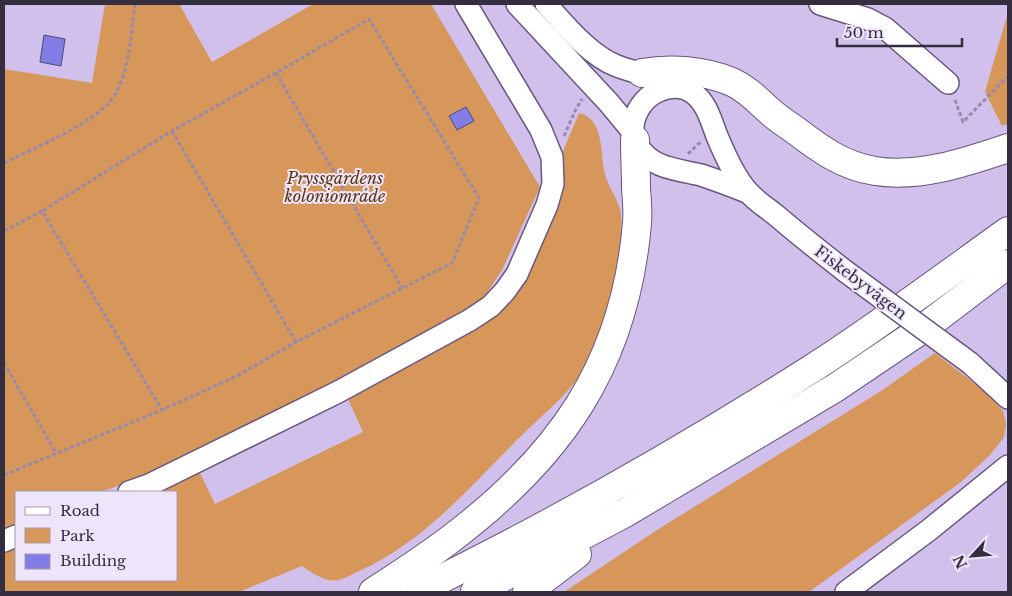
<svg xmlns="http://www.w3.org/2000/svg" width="1012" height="596" font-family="'Libre Baskerville',serif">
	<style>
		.green { fill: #d7975a }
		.building { fill: #827de5; stroke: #4b4c72 }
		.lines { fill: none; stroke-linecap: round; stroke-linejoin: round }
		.minor-casing { stroke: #68587e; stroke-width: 24 }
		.highway-casing { stroke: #68587e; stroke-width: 30 }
		.path { stroke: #9789ab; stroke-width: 3; stroke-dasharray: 4 2.5; stroke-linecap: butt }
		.minor { stroke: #fff; stroke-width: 21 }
		.highway { stroke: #fff; stroke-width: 28 }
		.minor-bridge-casing { stroke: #68587e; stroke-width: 24; stroke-linecap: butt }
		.minor-bridge { stroke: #fff; stroke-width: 21 }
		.labels { text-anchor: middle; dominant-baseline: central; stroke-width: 4; stroke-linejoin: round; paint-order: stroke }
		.park-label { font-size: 16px; font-style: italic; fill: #59350e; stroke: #eee5fb }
		.street-label { font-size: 16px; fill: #352e3f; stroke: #eee5fb }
	</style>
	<rect width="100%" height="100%" fill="#d1c0eb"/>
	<g class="green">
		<path d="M105 4H179L212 62 313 4H431L540 187 502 270 482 300 344 377 146 475 102 492H16V526L4 531V69L92 83Z"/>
		<path d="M1008 12V124L1002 126 985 92Z"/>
		<path d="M579 113C605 119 600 154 605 174 608 187 618 199 620 209 627 253 610 312 593 352 579 387 545 412 519 438 470 487 422 544 357 572 351 575 345 578 339 580 326 583 312 573 302 566L239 592H4V551L16 545V580H176V492H142L198 469 215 504 363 432 347 397 494 315Z"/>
		<path d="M935 353 988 394 1003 411 1006 424 1004 437 990 455 961 482 809 592H564L657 530 881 391Z"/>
	</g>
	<g class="building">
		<path d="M44 35 65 39 61 66 40 62Z"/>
		<path d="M466 107 474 121 457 130 449 116Z"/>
	</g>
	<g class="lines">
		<g class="minor-casing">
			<g id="minor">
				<path d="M517 4 609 103 633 132"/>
				<path d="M546 4C565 25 590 56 617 66 630 71 642 73 655 79"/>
				<path d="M820 4 868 19 885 28 948 83"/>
				<path d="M747 192C732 186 716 180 701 175 677 169 652 169 638 146 633 138 632 129 634 120 638 107 647 95 661 90 671 86 684 86 693 93 707 103 711 121 717 136 724 153 735 178 748 192 756 201 767 208 777 216 799 235 822 253 845 271"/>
				<path d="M970 363 1008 398"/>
				<path d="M129 492 149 485 338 392 470 320 491 306 505 291 517 274 547 205 553 184 552 157 541 130 466 4"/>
				<path d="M4 541 16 536"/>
				<path d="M846 592 929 530 1008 466"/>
			</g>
		</g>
		<g class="highway-casing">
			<g id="highway">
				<path d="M642 73C670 68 704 70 732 82 748 89 760 103 773 114 780 120 788 125 795 130 820 149 843 166 875 171 920 178 966 162 1008 148"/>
				<path d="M373 592C398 576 424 559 448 541 560 457 625 365 637 223 638 212 637 200 636 189 636 173 635 156 635 140"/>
				<path d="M415 592C552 525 685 449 813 368 880 325 944 277 1008 231"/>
				<path d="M475 592 625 513 835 388 921 330 1008 264"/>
				<path d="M527 592 577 554"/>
			</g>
		</g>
		<g class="path">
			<path d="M276 73 402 288"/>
			<path d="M955 100 963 122 1008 76"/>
			<path d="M172 131 296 342"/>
			<path d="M564 136 576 109 582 99"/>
			<path d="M688 154 698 144 702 142"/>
			<path d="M4 163C33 148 102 121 116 93 130 67 131 33 135 4"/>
			<path d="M4 231 42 211 162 410"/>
			<path d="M4 363 56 453"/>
			<path d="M4 475 162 410 237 376 296 342 452 263 479 198 369 19 276 73 172 131 42 211"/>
		</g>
		<use href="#minor" class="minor"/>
		<use href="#highway" class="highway"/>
		<g class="minor-bridge-casing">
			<path id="minor-bridge" d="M845 271 970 363"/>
		</g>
		<use href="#minor-bridge" class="minor-bridge"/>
	</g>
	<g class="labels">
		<g class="park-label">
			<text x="335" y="178">Pryssgårdens<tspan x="335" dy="18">koloniområde</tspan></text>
		</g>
		<g class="street-label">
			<text transform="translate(861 282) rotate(37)">Fiskebyvägen</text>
		</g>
	</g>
	<rect width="1012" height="596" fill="none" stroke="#352e3f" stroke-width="10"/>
	<rect x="15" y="491" width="162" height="90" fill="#eee5fb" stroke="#a49cb0"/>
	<rect x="25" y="507" width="25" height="8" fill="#ffffff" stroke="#a49cb0"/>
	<text x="60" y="516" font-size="15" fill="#352e3f">Road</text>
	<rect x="25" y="528" width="25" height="15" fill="#d7975a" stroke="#a49cb0"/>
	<text x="60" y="541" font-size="15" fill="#352e3f">Park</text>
	<rect x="25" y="554" width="25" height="15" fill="#827de5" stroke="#a49cb0"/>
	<text x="60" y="566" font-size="15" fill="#352e3f">Building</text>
	<g transform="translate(972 556) rotate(244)" stroke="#eee5fb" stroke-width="4" paint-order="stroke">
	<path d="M0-4L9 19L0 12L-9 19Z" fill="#352e3f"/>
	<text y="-8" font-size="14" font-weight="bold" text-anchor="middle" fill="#352e3f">N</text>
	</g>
	<path d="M837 38v8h125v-8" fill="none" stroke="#352e3f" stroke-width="2.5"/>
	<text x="844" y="38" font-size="15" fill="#352e3f" stroke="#eee5fb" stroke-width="4" paint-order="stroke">50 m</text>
</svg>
